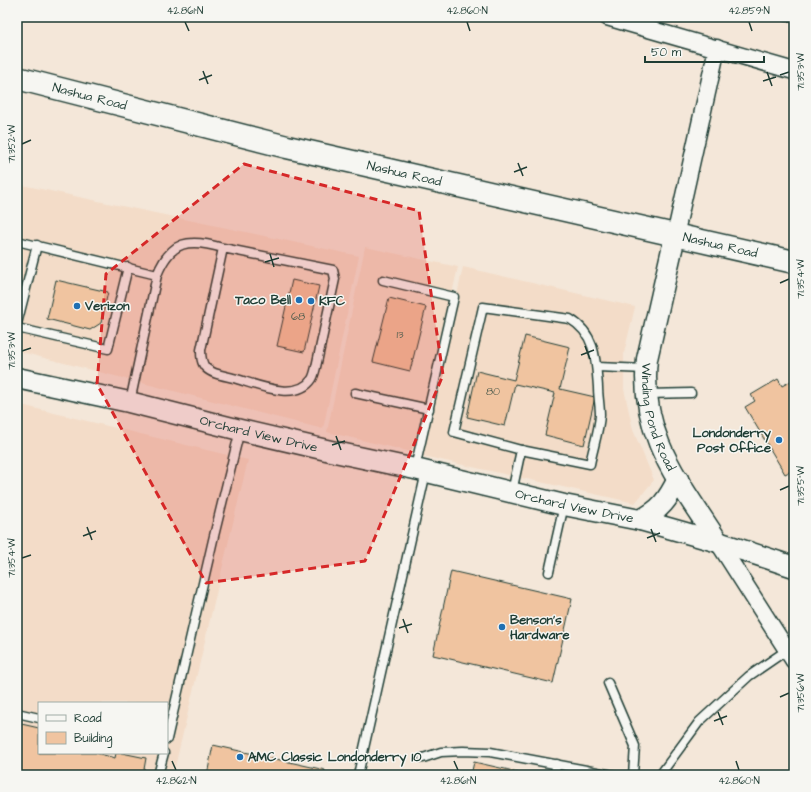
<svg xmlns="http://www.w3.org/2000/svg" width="811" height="792" font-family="'Architects Daughter',sans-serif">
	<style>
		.built { fill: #f3dcc8; fill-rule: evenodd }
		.building { fill: #f0c4a0; stroke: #1f3d34 }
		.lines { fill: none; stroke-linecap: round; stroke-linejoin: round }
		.service-casing { stroke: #1f3d34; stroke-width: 11 }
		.minor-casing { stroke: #1f3d34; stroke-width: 19 }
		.tertiary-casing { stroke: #1f3d34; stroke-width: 23 }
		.primary-casing { stroke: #1f3d34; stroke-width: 25 }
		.service { stroke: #f6f6f2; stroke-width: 8 }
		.minor { stroke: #f6f6f2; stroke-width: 16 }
		.tertiary { stroke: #f6f6f2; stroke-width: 20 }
		.primary { stroke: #f6f6f2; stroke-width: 22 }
		.marked { fill: #d62828; fill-opacity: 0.2; stroke: #d62828; stroke-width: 3; stroke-dasharray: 8 5; stroke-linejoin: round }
		.ticks { fill: none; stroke: #1f3d34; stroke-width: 1.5 }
		.poi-dot { fill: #1f6fb2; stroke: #f6f6f2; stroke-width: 1.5 }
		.labels { text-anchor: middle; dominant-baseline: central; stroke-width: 3; stroke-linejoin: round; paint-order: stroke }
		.number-label { font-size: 11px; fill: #535f4f }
		.street-label { font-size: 13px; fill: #1f3d34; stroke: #f6f6f2 }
		.poi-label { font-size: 13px; font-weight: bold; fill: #1f3d34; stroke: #f6f6f2; text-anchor: start }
		.neatline { fill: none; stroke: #1f3d34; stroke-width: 1.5 }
		.ticks-label { font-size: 10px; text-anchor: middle; fill: #1f3d34 }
	</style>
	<rect width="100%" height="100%" fill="#f4e7d9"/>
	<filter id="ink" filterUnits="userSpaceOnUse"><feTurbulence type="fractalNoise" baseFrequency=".025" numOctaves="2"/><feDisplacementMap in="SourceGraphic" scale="8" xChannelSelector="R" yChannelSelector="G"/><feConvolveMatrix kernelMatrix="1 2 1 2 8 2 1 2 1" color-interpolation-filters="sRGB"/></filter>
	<g filter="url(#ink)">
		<g class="built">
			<path d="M17 184 359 256 323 429 17 351Z"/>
			<path d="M365 247 458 267 416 453 327 432Z"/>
			<path d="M463 267 635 307 624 353V389L633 430 654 480 635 503 423 456Z"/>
			<path d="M17 404 248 460 173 775H17ZM39 703H167V753H39Z"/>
		</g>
		<g class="building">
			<path d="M774 17H794V23Z"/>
			<path d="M56 280 108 292 101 323 90 330 47 319Z"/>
			<path d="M292 280 319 286 304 352 277 346Z"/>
			<path d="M389 298 426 307 410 371 373 362Z"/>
			<path d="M525 336 570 347 560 389 595 397 584 445 545 435 555 393 515 384 505 426 467 417 477 371 514 380Z"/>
			<path d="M778 379 782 386 793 380 794 382V481L789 472 785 474 745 407 755 401 751 395Z"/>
			<path d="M451 571 572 599 553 683 433 655Z"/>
			<path d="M17 723 39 728V753H96L115 758 116 753H122L146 758 143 775H17Z"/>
			<path d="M213 745 325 770 324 775H207Z"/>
			<path d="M474 762 518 772V775H471Z"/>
		</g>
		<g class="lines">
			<g class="service-casing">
				<g id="service">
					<path d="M17 241 157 275"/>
					<path d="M383 280 454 297 415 468"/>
					<path d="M483 307 570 319C596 334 596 361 598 387 598 396 600 406 600 415 599 431 593 448 590 464L521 450 454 432Z"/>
					<path d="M17 324 37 245"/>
					<path d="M17 328 108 349 128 267"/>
					<path d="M597 367 646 369"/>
					<path d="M355 393 429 409"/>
					<path d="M647 394 691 393"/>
					<path d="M130 402 157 275C171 240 189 238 223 248L333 270 335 279 316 367C315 371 314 376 312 379 297 402 257 385 237 379 228 376 213 375 206 368 201 363 201 356 201 350L223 248"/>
					<path d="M512 492 521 450"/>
					<path d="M549 572 564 505"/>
					<path d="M608 683 635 746 633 775"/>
					<path d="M17 713 39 718"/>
					<path d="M167 739 213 540 240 430"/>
					<path d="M423 758 441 752 463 751 490 752 613 775"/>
					<path d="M158 775 164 753"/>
					<path d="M358 775 426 472"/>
					<path d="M554 775 557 764"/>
					<path d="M660 775 699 722 749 676 787 650"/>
				</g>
			</g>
			<g class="minor-casing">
				<g id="minor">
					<path d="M607 17 794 71"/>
					<path d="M675 236 717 48"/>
					<path d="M718 542 794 661"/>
				</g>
			</g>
			<g class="tertiary-casing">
				<g id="tertiary">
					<path id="s1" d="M675 236 647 359C639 435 679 481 718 542"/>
					<path id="s2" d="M17 378 129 402 240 430 335 452 415 469 564 505 640 520 718 542 794 567"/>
					<path d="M640 520C661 510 668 499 678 479"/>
				</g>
			</g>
			<g class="primary-casing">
				<g id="primary">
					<path id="s3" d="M17 78 287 147 794 262"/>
				</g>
			</g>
			<use href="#service" class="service"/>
			<use href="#minor" class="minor"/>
			<use href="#tertiary" class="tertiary"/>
			<use href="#primary" class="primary"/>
		</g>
	</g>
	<path class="marked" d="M244 164 419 211 443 375 365 561 206 583 97 384 106 274Z"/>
	<path class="ticks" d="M185 22 189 31M467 22 470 31M749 22 752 31M203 71 208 84M767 72 772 86M780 75 789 72M199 80 212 75M763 81 776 77M22 144 31 140M518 163 523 176M514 172 527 167M270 254 274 267M265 262 279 258M780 283 789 279M585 346 590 359M22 351 31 348M581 355 594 350M336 436 341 450M332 445 345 441M780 490 789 486M87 527 92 540M651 529 656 542M83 536 96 531M647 538 660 533M22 558 31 555M403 619 408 633M399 628 412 624M780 697 789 693M718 712 723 725M714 721 727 716M172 761 176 770M454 761 458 770M736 761 739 770"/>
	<g class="poi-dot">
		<circle cx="299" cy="300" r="4"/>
		<circle cx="311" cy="301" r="4"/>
		<circle cx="77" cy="306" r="4"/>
		<circle cx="779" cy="440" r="4"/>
		<circle cx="502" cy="627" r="4"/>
		<circle cx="240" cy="757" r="4"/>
	</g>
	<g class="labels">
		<g class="number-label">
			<text x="298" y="316">68</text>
			<text x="400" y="334">13</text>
			<text x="493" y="391">80</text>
		</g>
		<g class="street-label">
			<text stroke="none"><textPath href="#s3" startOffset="75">Nashua Road</textPath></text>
			<text stroke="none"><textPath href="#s3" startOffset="399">Nashua Road</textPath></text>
			<text stroke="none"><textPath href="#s3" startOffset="723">Nashua Road</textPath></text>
			<text stroke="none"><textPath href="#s1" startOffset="186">Winding Pond Road</textPath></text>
			<text stroke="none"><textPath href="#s2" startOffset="248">Orchard View Drive</textPath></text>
			<text stroke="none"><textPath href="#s2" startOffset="572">Orchard View Drive</textPath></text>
		</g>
		<g class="poi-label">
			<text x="291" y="300" text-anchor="end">Taco Bell</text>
			<text x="319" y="301">KFC</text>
			<text x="85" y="306">Verizon</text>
			<text x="771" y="433" text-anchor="end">Londonderry<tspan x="771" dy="15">Post Office</tspan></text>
			<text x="510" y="620">Benson's<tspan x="510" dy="15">Hardware</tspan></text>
			<text x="248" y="757">AMC Classic Londonderry 10</text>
		</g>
	</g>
	<rect width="811" height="792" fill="none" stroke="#f6f6f2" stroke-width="44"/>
	<rect x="38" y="702" width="130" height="52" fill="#f6f6f2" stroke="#a0aca6"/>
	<rect x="46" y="715" width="20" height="6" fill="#f6f6f2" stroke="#a0aca6"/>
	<text x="74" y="722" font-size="12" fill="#1f3d34">Road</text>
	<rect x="46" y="732" width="20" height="12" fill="#f0c4a0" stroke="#a0aca6"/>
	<text x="74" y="742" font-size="12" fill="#1f3d34">Building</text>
	<path d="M645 56v6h119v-6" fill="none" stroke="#1f3d34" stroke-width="2"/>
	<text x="651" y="56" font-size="12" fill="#1f3d34" stroke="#f6f6f2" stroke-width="3" paint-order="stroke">50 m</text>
	<rect x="22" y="22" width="767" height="748" class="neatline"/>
	<g class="ticks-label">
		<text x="185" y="14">42.861°N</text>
		<text x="467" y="14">42.860°N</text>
		<text x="749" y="14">42.859°N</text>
		<text transform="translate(800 72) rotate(-90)" y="4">71.353°W</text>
		<text transform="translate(11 144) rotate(-90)" y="4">71.352°W</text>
		<text transform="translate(800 279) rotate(-90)" y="4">71.354°W</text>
		<text transform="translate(11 351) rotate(-90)" y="4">71.353°W</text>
		<text transform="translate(800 486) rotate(-90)" y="4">71.355°W</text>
		<text transform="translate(11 558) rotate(-90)" y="4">71.354°W</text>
		<text transform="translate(800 693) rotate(-90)" y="4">71.356°W</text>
		<text x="176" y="784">42.862°N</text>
		<text x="458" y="784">42.861°N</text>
		<text x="739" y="784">42.860°N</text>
	</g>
</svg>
